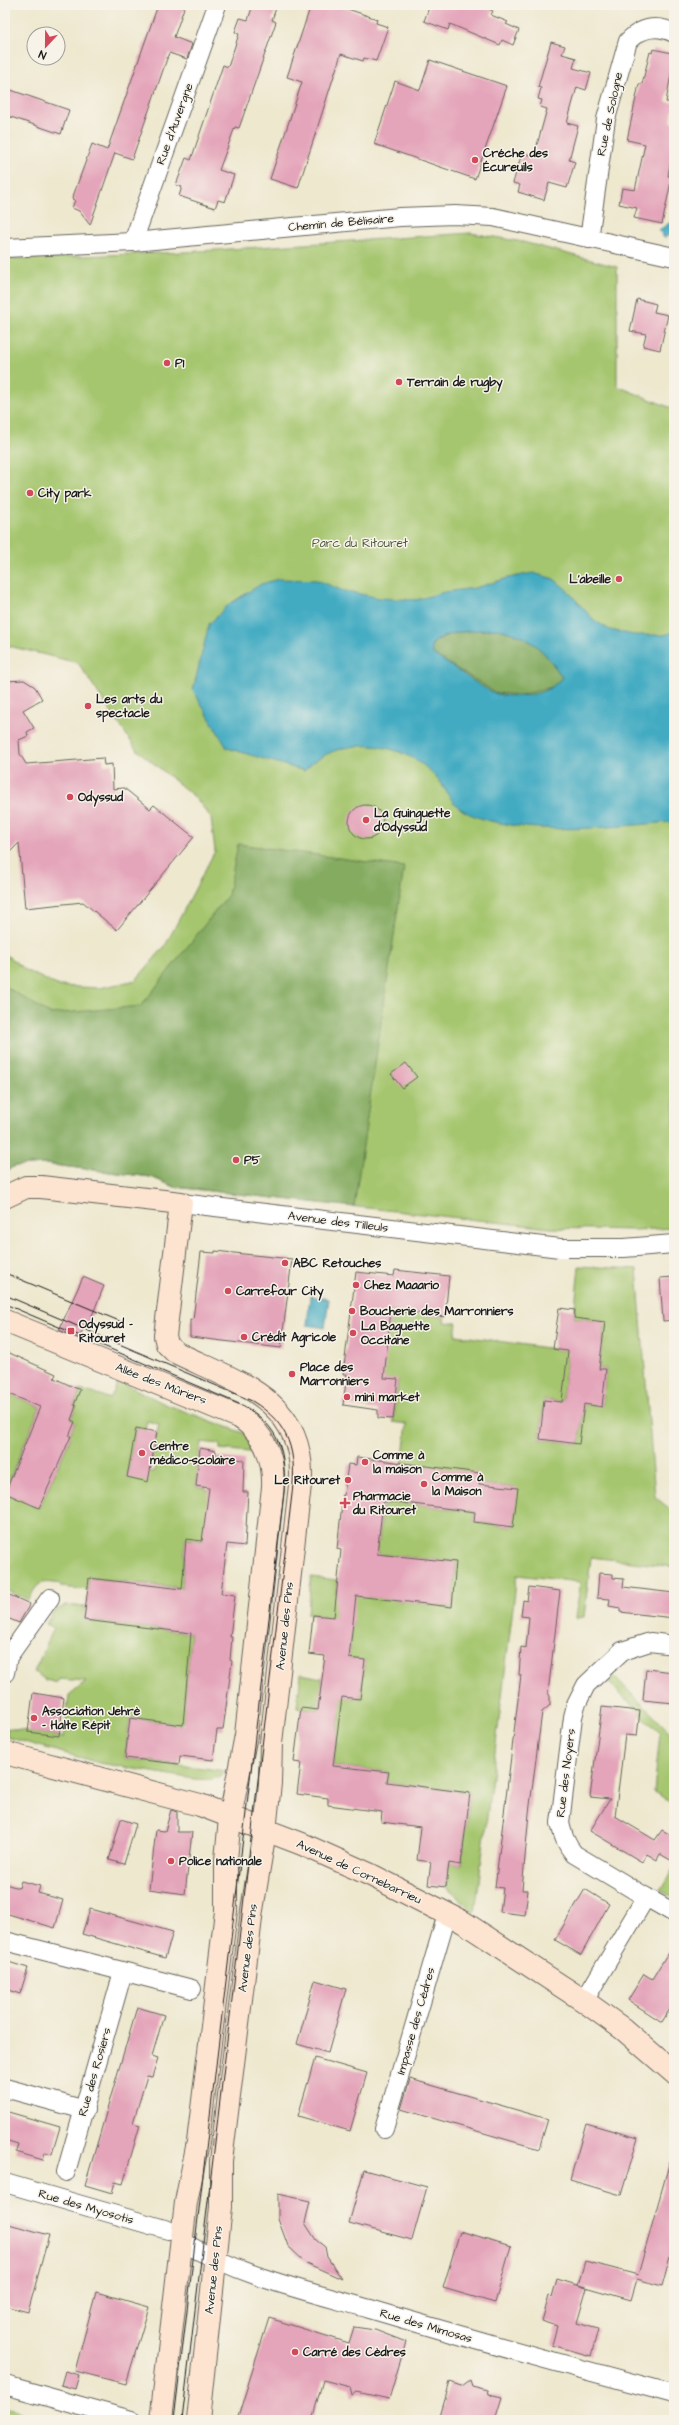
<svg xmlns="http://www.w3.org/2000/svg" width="679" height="2425" font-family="'Architects Daughter',sans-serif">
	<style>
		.green { fill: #a5c66e; stroke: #607145; fill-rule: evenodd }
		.forest { fill: #84ab61; stroke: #50643e }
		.water { fill: #42abc2; stroke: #2f646f; fill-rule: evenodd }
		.building { fill: #e4a4ba }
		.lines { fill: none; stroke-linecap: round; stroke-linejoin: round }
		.street-casing { stroke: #66635b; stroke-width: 20 }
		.secondary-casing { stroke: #66635b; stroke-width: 24 }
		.street { stroke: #fff; stroke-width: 18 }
		.secondary { stroke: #fde4d0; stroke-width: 22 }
		.tram { stroke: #1c1c1c; stroke-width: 1 }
		.poi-dot { fill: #d1495b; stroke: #f7f3e8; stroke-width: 1.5 }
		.labels { text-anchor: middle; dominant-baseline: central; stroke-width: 3; stroke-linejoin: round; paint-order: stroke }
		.street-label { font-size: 12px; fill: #1c1c1c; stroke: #f7f3e8 }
		.poi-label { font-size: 12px; font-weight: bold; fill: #1c1c1c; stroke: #f7f3e8; text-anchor: start }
		.park-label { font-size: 12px; fill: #4c5839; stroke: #f7f3e8 }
	</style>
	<rect width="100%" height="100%" fill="#f7f3e8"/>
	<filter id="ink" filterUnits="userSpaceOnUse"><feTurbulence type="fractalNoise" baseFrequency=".025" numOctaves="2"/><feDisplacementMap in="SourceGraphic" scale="8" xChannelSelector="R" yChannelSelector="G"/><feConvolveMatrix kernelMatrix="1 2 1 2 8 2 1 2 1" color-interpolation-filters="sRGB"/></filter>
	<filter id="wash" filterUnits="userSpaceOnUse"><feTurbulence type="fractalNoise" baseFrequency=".012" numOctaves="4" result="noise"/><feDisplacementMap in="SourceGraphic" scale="16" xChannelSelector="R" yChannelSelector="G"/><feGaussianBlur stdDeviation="0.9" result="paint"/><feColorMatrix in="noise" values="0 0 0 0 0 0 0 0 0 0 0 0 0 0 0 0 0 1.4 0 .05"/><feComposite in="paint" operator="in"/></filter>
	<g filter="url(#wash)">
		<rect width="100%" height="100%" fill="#eee8cf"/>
		<g class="green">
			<path d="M471 233 523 242 617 267V386L674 409V1228L634 1230 550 1228 175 1187 151 1177 45 1164 15 1166 5 1171V954L27 971 59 986 100 988 136 980 165 946 215 851 211 818 196 798 136 749 78 663 5 645V259L185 252Z"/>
			<path d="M579 1266 637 1269 655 1497 674 1512V1567L591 1557 584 1617 576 1618 580 1582 517 1575 475 1913 446 1887 449 1863 461 1865 470 1793 387 1782 389 1772 333 1766 340 1713 297 1707 301 1674 322 1678 321 1694 360 1699 365 1660 349 1658 353 1620 308 1614 311 1577 337 1580 336 1593 452 1607 456 1562 377 1554 383 1507 390 1502H397L475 1512 474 1522 513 1527 517 1488 479 1484 402 1463 407 1424 393 1422 398 1380 383 1378 391 1310 445 1317 444 1322 457 1323 455 1335 568 1351 562 1402 544 1400 540 1439 579 1444 584 1404 602 1406 606 1369H599L605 1322 574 1318Z"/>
			<path d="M119 1381 165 1404 246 1434 259 1453 220 1449V1444L201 1442 196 1486 206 1488 211 1494 205 1541 186 1539 182 1588 89 1578 88 1590 61 1587V1584C40 1581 38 1581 29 1600L5 1590V1493L39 1508 71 1437 69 1436 75 1422 71 1420 76 1406 74 1405 80 1390 101 1395 110 1399ZM147 1421 159 1424 150 1464H155L154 1471 127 1477 136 1428 145 1430Z"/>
			<path d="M5 1392 40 1407 5 1490Z"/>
			<path d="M66 1605 86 1607 84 1620 191 1633 184 1720 180 1725 130 1718 125 1758 226 1771C216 1781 207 1780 194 1779L99 1763 7 1737V1728L64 1737 69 1695 86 1681 59 1679 57 1683 46 1680 34 1672 54 1628 46 1624 53 1612Z"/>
			<path d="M614 1676 674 1736V1804L654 1792 660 1733 608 1682Z"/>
			<path d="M674 1867V1893L672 1897 660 1890Z"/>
			<path d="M5 2408 50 2420H5Z"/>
		</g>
		<g class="forest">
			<path d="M498 629C531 637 543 648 562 677L556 686 522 695 496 693 433 654 431 647C443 629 478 631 498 629Z"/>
			<path d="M238 844 404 867 354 1207 175 1187 151 1177 45 1164 15 1166 5 1171V986L50 1014 141 1006 228 895Z"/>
		</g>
		<g class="water">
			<path d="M674 220V232L664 238 659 230Z"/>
			<path d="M533 573 554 579 566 589 594 620 610 630 634 635H664L674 632V822C613 826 547 836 487 820 446 809 455 796 430 771 402 744 353 737 320 758 314 761 309 767 304 771L227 748 193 690 209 624 228 605 261 584 278 579 317 580 341 590 380 598 416 600 444 592 475 588 508 578ZM498 629C531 637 543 648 562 677 551 695 517 699 497 694 484 690 448 663 433 654L431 646C443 629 478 631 498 629Z"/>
			<path d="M310 1296 329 1299 325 1328 307 1325Z"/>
		</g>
		<g id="blocks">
			<g class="building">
				<path d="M158 5H185L174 37 192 44 187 59 169 53 132 159 115 153 90 225 79 211 72 208 75 200 72 199 92 144 107 150Z"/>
				<path d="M253 5H277L272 20 276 22 239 128 235 127 219 170 234 175 225 202 218 200 215 208 179 196 182 187 176 185 186 158 191 160 223 65 228 67 239 34 235 32 240 18 248 20Z"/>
				<path d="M311 5H336L377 19 376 23 388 27 376 61 364 58 363 61 341 54 298 188 270 179 302 82 287 77Z"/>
				<path d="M430 5H479L493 11 491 15 508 22 506 24 519 30 513 45 502 40 500 45 450 24 448 30 424 21Z"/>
				<path d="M551 42 565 46 562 54 576 58 573 68 591 73 586 90 577 87 567 123 578 126 569 160 575 162 567 188 549 183 544 200 518 192 520 185 513 183 522 153 534 156 547 109 540 107 542 100 538 99 541 88 538 87Z"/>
				<path d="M653 49 672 53 671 57H674L666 102 674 103 671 122 674 123V141L668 176 672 177 662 224 634 218 637 208 619 204 622 188 635 190 645 144 627 140 639 84H642L650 52 652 53Z"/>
				<path d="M430 60 507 86 475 179 374 144 395 81 420 90Z"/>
				<path d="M5 88 69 110 61 134 5 115Z"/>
				<path d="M637 299 656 304 654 312 668 315 660 350 643 346 646 334 630 331Z"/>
				<path d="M24 680 35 687 42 699 23 710 34 728 27 732 28 736 19 740 20 754 26 764 103 758 104 765 112 764 113 789 124 788 150 809 154 805 194 837 117 930 83 902 25 908 19 843 5 857V681Z"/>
				<circle cx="366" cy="822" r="17"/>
				<path d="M406 1063 417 1077 402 1088 391 1074Z"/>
				<path d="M215 1251 292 1259 281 1348 190 1337V1320H193L201 1252 215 1253Z"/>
				<path d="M395 1270 449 1276 445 1317 391 1310 384 1378 398 1379 393 1419 378 1418V1410L343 1405 347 1374H343L356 1272 394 1276Z"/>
				<path d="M83 1277 104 1286 89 1323H86L79 1338 59 1330Z"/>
				<path d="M674 1277V1320L663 1321 660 1278Z"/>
				<path d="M559 1308 575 1310 574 1318 605 1322 599 1369H606L602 1407 584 1404 579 1444 540 1439 544 1400 562 1402 568 1351 553 1349Z"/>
				<path d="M5 1351 56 1374 54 1378 80 1390 74 1405 76 1406 71 1420 75 1422 69 1436H71L39 1508 5 1493 40 1407 5 1392Z"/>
				<path d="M136 1428 157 1432 148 1482 127 1477Z"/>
				<path d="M200 1448 216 1451 215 1457 244 1460 243 1492H248L245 1546 227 1544 221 1593 235 1595 230 1637H232L230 1660 232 1661 223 1730H217L213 1760 180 1756 179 1764 125 1758 130 1718 183 1725 191 1633 84 1620 89 1578 182 1589 186 1539 202 1541 209 1488 196 1486Z"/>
				<path d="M357 1457 480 1473 479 1484 518 1488 513 1527 474 1522 475 1512 397 1502H383L377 1554 456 1562 452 1607 356 1596 349 1658 365 1660 360 1699 342 1697 333 1766 389 1772 387 1782 470 1793 461 1865 449 1863 446 1887 428 1885 431 1862 417 1860 421 1827 381 1822 382 1812 328 1805V1798L297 1794 301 1763 294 1762 301 1708 318 1710 325 1656 309 1654 313 1615 334 1617 341 1550 337 1549 343 1495H344L348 1464 356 1465Z"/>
				<path d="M599 1573 613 1574V1578L624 1579 623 1587 674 1593V1618L620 1612V1608L609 1606 610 1599 597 1598Z"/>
				<path d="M529 1587 560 1591 548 1693 550 1696V1705L542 1712 529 1813 522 1890H528L525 1915 500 1912 503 1888 495 1887 521 1675H519L521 1647 526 1648 529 1617 521 1616 523 1600 527 1601Z"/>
				<path d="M5 1593 30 1604 19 1623 5 1617Z"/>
				<path d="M646 1669 674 1672V1703L643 1700Z"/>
				<path d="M33 1693 64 1698 59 1736 28 1732Z"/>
				<path d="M602 1707 640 1711 637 1736 625 1735 615 1816 655 1840 662 1830 674 1837V1862L660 1854 657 1860 647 1854 642 1862 590 1831 610 1799 590 1797Z"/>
				<path d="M171 1810 177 1812V1832H192L185 1894 149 1889 156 1830 165 1831Z"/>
				<path d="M121 1819 136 1824 124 1864 109 1860Z"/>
				<path d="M21 1881 40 1886 38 1893 63 1900 55 1928 5 1913V1884L19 1888Z"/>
				<path d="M585 1889 609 1904 581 1955 555 1940Z"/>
				<path d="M90 1909 173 1932 165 1958 82 1934Z"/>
				<path d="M674 1943V2002L662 2022 628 2000 644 1974 652 1979Z"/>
				<path d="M5 1961 28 1968 20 1994 5 1989Z"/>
				<path d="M315 1980 346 1989 328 2053 297 2044Z"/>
				<path d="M137 2007 164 2015 152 2056 158 2058 152 2077 147 2076 133 2123 140 2125 129 2163 123 2184 115 2182 112 2193 85 2185Z"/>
				<path d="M315 2058 367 2073 350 2131 298 2116Z"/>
				<path d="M410 2079 548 2119 539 2149 401 2109Z"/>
				<path d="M5 2111 60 2127 52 2154 45 2152 43 2160 16 2152 18 2144 5 2140Z"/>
				<path d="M586 2123 638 2138 621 2195 570 2180Z"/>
				<path d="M670 2161 674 2162V2242L662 2286 637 2279 631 2300 578 2285 585 2261 638 2275Z"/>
				<path d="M364 2170 427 2187 412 2240 349 2223Z"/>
				<path d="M278 2194 310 2201 305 2223 316 2240 325 2247 327 2257 342 2279 306 2263 288 2246 278 2219Z"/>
				<path d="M5 2223 49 2235 28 2312 5 2306Z"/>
				<path d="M460 2231 511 2246 495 2303 443 2288Z"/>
				<path d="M557 2279 587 2288 577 2323 598 2329 591 2356 552 2345 557 2326 542 2321 549 2296 552 2297Z"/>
				<path d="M96 2292 149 2307 126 2384 75 2371Z"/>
				<path d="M269 2318 349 2343 354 2327 375 2330 406 2342 389 2399 357 2392 352 2396 350 2387 323 2380 312 2420H237Z"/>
				<path d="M65 2371 79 2375 75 2389 61 2385Z"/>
				<path d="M470 2380 472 2386 488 2390 489 2394 502 2397 495 2420H439L450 2382 462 2386Z"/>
			</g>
		</g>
	</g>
	<g filter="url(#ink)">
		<use href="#blocks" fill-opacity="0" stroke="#66635b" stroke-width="1"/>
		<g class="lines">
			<g class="street-casing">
				<g id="street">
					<path d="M589 239 606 119 628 41C641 28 656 24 674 33"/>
					<path d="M133 242 217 5"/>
					<path d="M5 248 133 242 400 217 455 215 493 217 674 257"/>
					<path d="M181 1203 560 1248H624L674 1244"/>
					<path d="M5 1673 8 1657 50 1598"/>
					<path d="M646 1897 674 1913"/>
					<path d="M5 1941 192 1989"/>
					<path d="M584 2001 646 1897 574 1854C566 1844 563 1836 560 1823L573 1717 576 1705 586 1685 622 1651 650 1642 674 1645"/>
					<path d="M5 2088 85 2110"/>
					<path d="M384 2129 447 1914"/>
					<path d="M66 2172 123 1972"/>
					<path d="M5 2183 168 2230"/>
					<path d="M183 2242C240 2276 306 2291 370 2309 471 2339 572 2367 674 2394"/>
					<path d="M5 2385 131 2420"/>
				</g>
			</g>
			<g class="secondary-casing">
				<g id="secondary">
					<path d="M5 1197 26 1187H41L181 1203 165 1336 167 1344 175 1352C234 1381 302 1398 301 1476L271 1743 270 1783 265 1831 252 1910 221 2161V2207L198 2420"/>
					<path d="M5 1321 239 1417C265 1433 274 1458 273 1487L246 1735 230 1818 226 1860V1911L198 2142 186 2202 161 2420"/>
					<path d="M5 1753 200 1805 302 1844 371 1875 463 1922 584 2001 623 2029 674 2073"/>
				</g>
			</g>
			<use href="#street" class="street"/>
			<use href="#secondary" class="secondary"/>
			<g class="tram">
				<path d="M5 1273 124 1323"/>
				<path d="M5 1295 252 1401C290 1424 297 1452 292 1494L182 2420"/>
				<path d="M5 1304 244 1406C280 1427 286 1452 284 1492L174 2420"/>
			</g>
		</g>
	</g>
	<g class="poi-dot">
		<circle cx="475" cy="160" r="4"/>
		<circle cx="167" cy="363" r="4"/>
		<circle cx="399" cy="382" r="4"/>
		<circle cx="30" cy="493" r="4"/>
		<circle cx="619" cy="579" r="4"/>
		<circle cx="88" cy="706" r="4"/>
		<circle cx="70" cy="797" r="4"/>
		<circle cx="366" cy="820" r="4"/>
		<circle cx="236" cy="1160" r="4"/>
		<circle cx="285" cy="1263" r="4"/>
		<circle cx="356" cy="1285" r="4"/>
		<circle cx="228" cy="1291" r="4"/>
		<circle cx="352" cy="1311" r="4"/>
		<rect x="67" y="1327" width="8" height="8" rx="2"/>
		<circle cx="353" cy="1333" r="4"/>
		<circle cx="244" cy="1337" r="4"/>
		<circle cx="292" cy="1374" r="4"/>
		<circle cx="347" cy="1397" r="4"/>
		<circle cx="142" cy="1453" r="4"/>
		<circle cx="365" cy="1462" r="4"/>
		<circle cx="348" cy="1480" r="4"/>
		<circle cx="424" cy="1484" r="4"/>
		<path d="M343 1497h4v4h4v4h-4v4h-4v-4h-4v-4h4z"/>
		<circle cx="34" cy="1718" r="4"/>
		<circle cx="171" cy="1861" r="4"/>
		<circle cx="295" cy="2352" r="4"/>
	</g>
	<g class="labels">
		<g class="street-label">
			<text transform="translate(610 114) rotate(-78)">Rue de Sologne</text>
			<text transform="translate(175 124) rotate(-70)">Rue d'Auvergne</text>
			<text transform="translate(341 223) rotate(-5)">Chemin de Bélisaire</text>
			<text transform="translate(338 1222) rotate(7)">Avenue des Tilleuls</text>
			<text transform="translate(161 1384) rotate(21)">Allée des Mûriers</text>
			<text transform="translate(285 1626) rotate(-84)">Avenue des Pins</text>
			<text transform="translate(566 1773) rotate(-83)">Rue des Noyers</text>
			<text transform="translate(359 1872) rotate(25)">Avenue de Cornebarrieu</text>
			<text transform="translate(248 1948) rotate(-83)">Avenue des Pins</text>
			<text transform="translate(416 2021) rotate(-74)">Impasse des Cèdres</text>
			<text transform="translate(95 2072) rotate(-74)">Rue des Rosiers</text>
			<text transform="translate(86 2207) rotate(16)">Rue des Myosotis</text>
			<text transform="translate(214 2270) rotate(-84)">Avenue des Pins</text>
			<text transform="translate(426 2326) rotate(16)">Rue des Mimosas</text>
		</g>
		<g class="poi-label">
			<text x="483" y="153">Créche des<tspan x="483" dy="14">Écureuils</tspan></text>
			<text x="175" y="363">P1</text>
			<text x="407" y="382">Terrain de rugby</text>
			<text x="38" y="493">City park</text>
			<text x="611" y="579" text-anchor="end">L'abeille</text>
			<text x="96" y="699">Les arts du<tspan x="96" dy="14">spectacle</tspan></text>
			<text x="78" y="797">Odyssud</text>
			<text x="374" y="813">La Guinguette<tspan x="374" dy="14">d'Odyssud</tspan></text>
			<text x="244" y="1160">P5</text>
			<text x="293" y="1263">ABC Retouches</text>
			<text x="364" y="1285">Chez Maaario</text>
			<text x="236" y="1291">Carrefour City</text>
			<text x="360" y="1311">Boucherie des Marronniers</text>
			<text x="79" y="1324">Odyssud -<tspan x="79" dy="14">Ritouret</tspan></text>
			<text x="361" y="1326">La Baguette<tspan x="361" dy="14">Occitane</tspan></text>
			<text x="252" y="1337">Crédit Agricole</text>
			<text x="300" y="1367">Place des<tspan x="300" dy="14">Marronniers</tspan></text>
			<text x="355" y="1397">mini market</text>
			<text x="150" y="1446">Centre<tspan x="150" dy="14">médico-scolaire</tspan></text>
			<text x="373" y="1455">Comme à<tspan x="373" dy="14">la maison</tspan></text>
			<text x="432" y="1477">Comme à<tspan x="432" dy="14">la Maison</tspan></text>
			<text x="340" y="1480" text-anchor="end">Le Ritouret</text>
			<text x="353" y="1496">Pharmacie<tspan x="353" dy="14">du Ritouret</tspan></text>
			<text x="42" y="1711">Association Jehrè<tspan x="42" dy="14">- Halte Répit</tspan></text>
			<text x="179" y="1861">Police nationale</text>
			<text x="303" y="2352">Carré des Cèdres</text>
		</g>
		<g class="park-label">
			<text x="360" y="543">Parc du Ritouret</text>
		</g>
	</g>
	<rect width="679" height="2425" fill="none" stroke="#f7f3e8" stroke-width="20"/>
	<g transform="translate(46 46) rotate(202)"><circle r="19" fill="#f7f3e8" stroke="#9f9d96"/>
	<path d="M0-3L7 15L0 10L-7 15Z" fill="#d1495b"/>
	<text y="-6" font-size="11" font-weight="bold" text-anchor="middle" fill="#1c1c1c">N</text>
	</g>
</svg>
